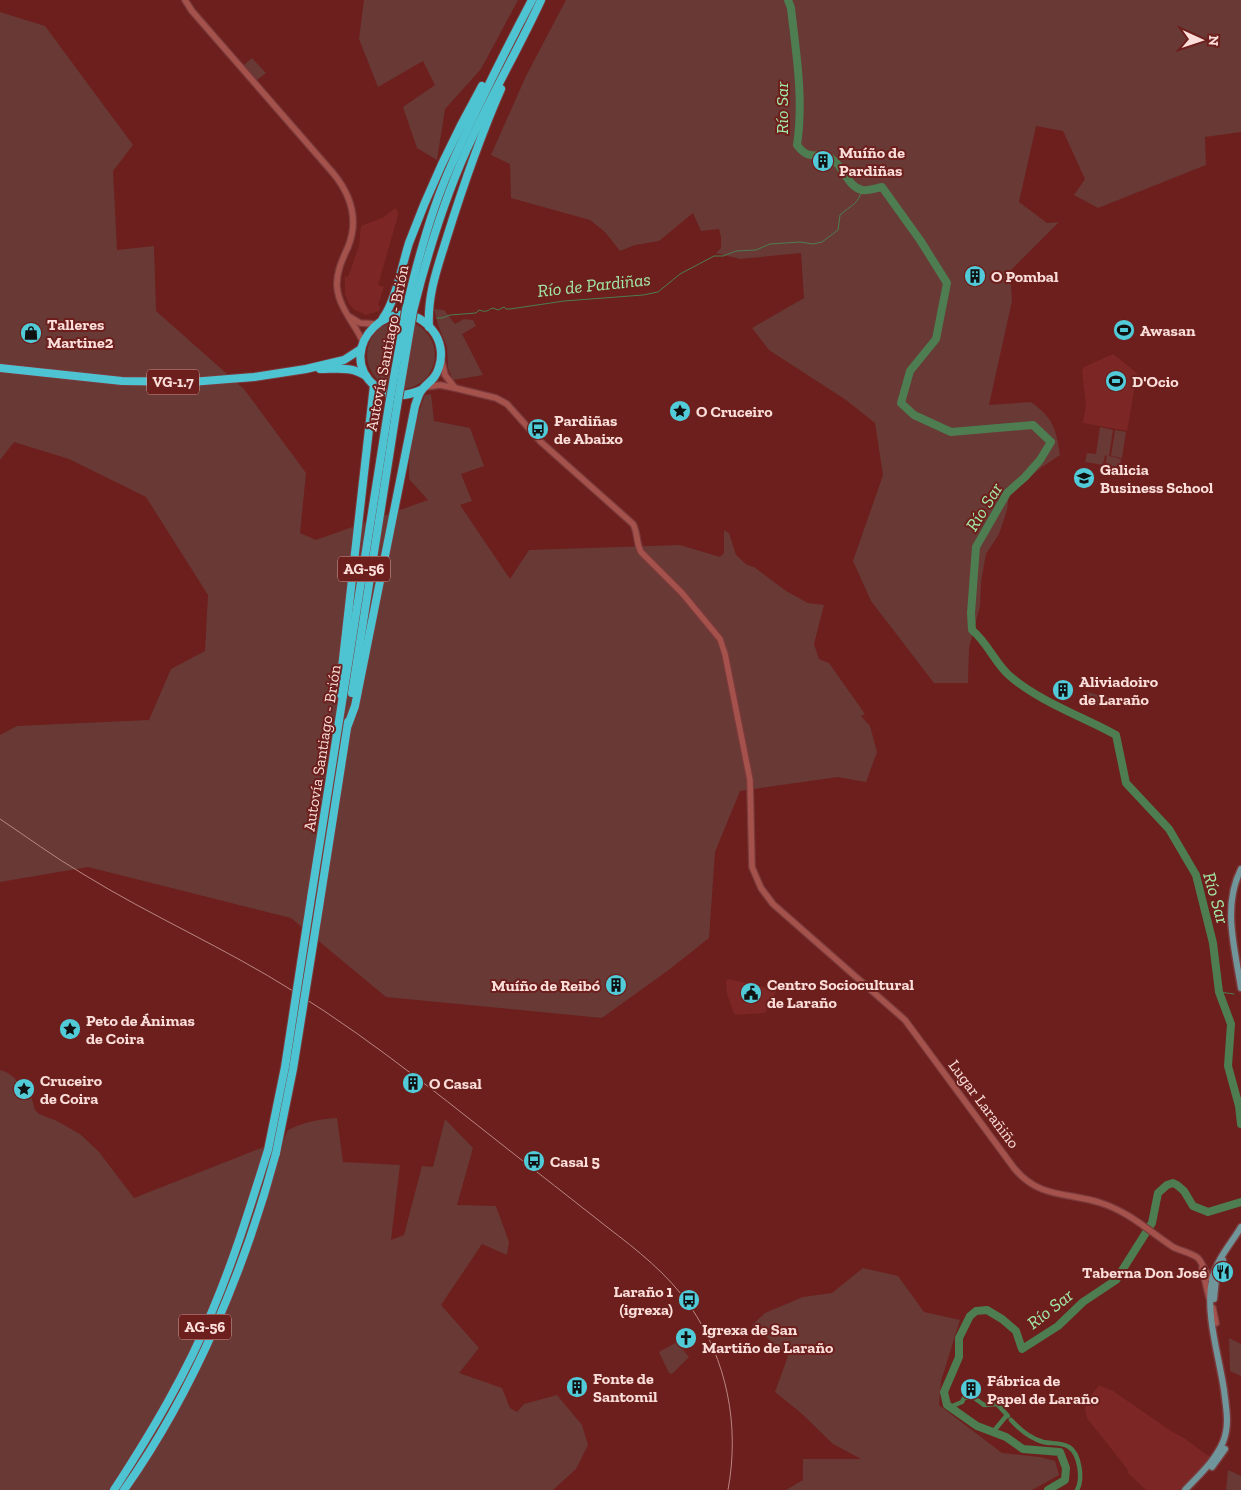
<svg xmlns="http://www.w3.org/2000/svg" width="1241" height="1490" font-family="'Zilla Slab',serif">
	<style>
		.built { fill: #7c2725 }
		.green { fill: #693935 }
		.lines { fill: none; stroke-linecap: round; stroke-linejoin: round }
		.stream { stroke: #4d7d51; stroke-width: 1 }
		.canal { stroke: #4d7d51; stroke-width: 4.5 }
		.river { stroke: #4d7d51; stroke-width: 8 }
		.secondary-casing { stroke: #7a3a3b; stroke-width: 8 }
		.primary-casing { stroke: #7a3a3b; stroke-width: 9 }
		.highway-casing { stroke: #7a3a3b; stroke-width: 10 }
		.secondary { stroke: #a4524b; stroke-width: 5.5 }
		.primary { stroke: #70969c; stroke-width: 6 }
		.highway { stroke: #4ec4d2; stroke-width: 8 }
		.rail { stroke: #b98682; stroke-width: 1 }
		.highway-bridge-casing { stroke: #7a3a3b; stroke-width: 10; stroke-linecap: butt }
		.highway-bridge { stroke: #4ec4d2; stroke-width: 8 }
		.labels { text-anchor: middle; dominant-baseline: central; stroke-width: 4; stroke-linejoin: round; paint-order: stroke }
		.shield { fill: #6c1f1c; stroke: #d0a5a1; stroke-width: 1 }
		.shield-label { font-size: 15px; font-weight: bold; fill: #fbdeda }
		.poi-label { font-size: 16px; font-weight: bold; fill: #fbdeda; stroke: #6c1f1c; text-anchor: start }
		.street-label { font-size: 16px; fill: #fbdeda; stroke: #6c1f1c }
		.water-label { font-size: 18px; font-style: italic; fill: #a3eaa7; stroke: #6c1f1c }
	</style>
	<rect width="100%" height="100%" fill="#6c1f1c"/>
	<g class="built">
		<path d="M395 208 398 212 397 219 378 285 384 287 378 305 381 306 379 311 366 315 355 310 349 304 345 294V276L348 277 359 246 361 226 384 217Z"/>
		<path d="M1113 354 1137 373 1127 431 1083 423 1086 405 1082 371 1084 367Z"/>
		<path d="M729 979 777 990 765 1013 737 1015 734 1014 727 994 726 981Z"/>
		<path d="M1099 1385 1113 1391 1171 1431 1184 1438 1211 1458 1179 1490H1146L1128 1473V1470L1087 1418 1085 1408 1087 1401Z"/>
	</g>
	<g class="green">
		<path d="M364 0H518L481 69 445 109 437 160 417 148 403 107 435 85 423 61 378 87 359 39Z"/>
		<path d="M566 0H1241V132L1205 137 1206 165 1098 208 1074 195 1085 179 1063 131 1036 126 1019 202 1047 223 1059 222 1010 271 1012 301 989 405 1031 402C1053 418 1056 428 1060 455L1042 467 1009 495 1007 510 999 534 986 554 981 582 980 606 969 648 968 683H934L871 601 853 561 883 475 875 423 846 400 769 350 752 328 804 298 801 253 740 259 716 253 721 248V237L719 229 701 231 693 213 659 241 635 245 620 251 605 232 590 220 511 198 510 164 491 155 526 76Z"/>
		<path d="M0 12 45 26 133 145 113 171 117 250 154 246 156 311 244 389 306 473 300 533 316 540 428 500 409 479C408 455 416 417 425 395L431 394 434 421 470 428 484 466 461 474 472 501 460 505 510 579 529 550 680 545 720 557 724 553V530L729 533 736 555 747 565 754 567 786 591 808 603 824 605 814 644 819 659 829 663 865 714 861 716 870 726 877 752 866 782 838 777 740 791 715 852 709 938 670 969 602 1018 386 997 291 918 88 867 0 882V735L17 726 149 720 171 669 205 651 208 595 146 497 69 459 14 442 0 460Z"/>
		<path d="M252 58 266 73 257 80 244 65Z"/>
		<path d="M434 309 444 310 455 324 464 319 473 320 476 326 462 334 483 375 453 380 448 368 447 347 438 325Z"/>
		<circle cx="401" cy="355" r="34"/>
		<path d="M1100 427 1113 430 1109 456 1121 459 1120 468 1105 465 1107 456 1105 455 1103 465 1085 462 1087 453 1096 454Z"/>
		<path d="M1115 430 1126 432 1122 458 1111 456Z"/>
		<path d="M1086 692 1108 697 1105 708 1084 703Z"/>
		<path d="M0 1070C10 1072 19 1081 23 1091L29 1089 35 1110 39 1114 57 1121 80 1134 99 1152 134 1198 284 1139 288 1130C304 1122 319 1119 337 1118L343 1162 400 1165 391 1240 404 1235 422 1166 433 1167 445 1119 473 1148 457 1205 496 1206 509 1242 507 1255 482 1244 441 1305 479 1348 459 1373 502 1388 510 1408 517 1412 524 1404 557 1395 582 1425 588 1445 576 1469 553 1490H0Z"/>
		<path d="M863 1268 898 1276 924 1312 960 1320 941 1381 939 1405 1002 1453 1040 1457 1055 1461 1059 1475 1032 1490H786L803 1480V1459H861L833 1444 801 1413 775 1392 788 1356 752 1325 765 1313 803 1297 832 1293Z"/>
		<path d="M1229 1338 1241 1344V1376L1230 1371Z"/>
		<path d="M677 1342 689 1357 672 1374 669 1373 659 1352Z"/>
		<path d="M1228 1470 1241 1476V1490H1226Z"/>
	</g>
	<g class="lines">
		<g class="stream">
			<path d="M437 318H442L450 315 476 313 479 310C488 313 487 310 493 308L498 310 504 307 506 309H510L564 301 643 295 658 292 680 274 714 256H723L736 251 756 250 770 244 800 242 813 244 822 242 838 230 840 215C851 205 858 205 862 190"/>
			<path d="M1219 992 1234 994"/>
			<path d="M1240 1203 1241 1205"/>
		</g>
		<g class="canal">
			<path d="M950 1407 962 1402 964 1398 973 1397 984 1405 997 1404 1008 1416"/>
			<path d="M1011 1420C1020 1430 1029 1438 1043 1442 1051 1444 1062 1442 1069 1447 1080 1454 1083 1479 1077 1490"/>
			<path d="M993 1432 1007 1415"/>
		</g>
		<g class="river">
			<path d="M788 0 791 8C796 53 804 99 797 145 810 163 819 150 832 159 843 166 848 187 862 190 868 191 876 188 882 187L920 240 947 283 936 339 910 371 901 403 914 415 951 432 1033 425 1051 442 1040 460 1025 477 1007 493 976 547 971 613 972 630C988 643 996 665 1011 677 1039 701 1083 717 1116 735L1126 783 1169 829 1196 875 1213 943 1219 992 1231 1024 1228 1066 1239 1106 1241 1124"/>
			<path d="M1048 1490 1065 1480 1066 1468 1060 1452 1023 1449 1006 1437 977 1426 947 1405 944 1392 959 1357V1338L970 1316 976 1311 987 1310 1002 1319 1016 1331 1022 1349 1058 1326 1083 1302 1116 1280 1152 1223 1158 1193 1167 1185 1173 1183 1177 1185 1184 1191 1193 1206 1208 1212 1241 1202"/>
		</g>
		<g class="secondary-casing">
			<g id="secondary">
				<path d="M185 0 192 11 333 173C351 195 359 220 348 247 342 260 336 273 337 287 339 308 355 324 363 342"/>
				<path d="M350 317 360 323 376 324"/>
				<path d="M442 362 445 375 455 388"/>
				<path d="M426 387 440 385 455 388 496 398 507 404 541 442 633 524C638 533 636 543 641 552L682 593 720 639 725 654 750 780 752 867 761 888 773 904 905 1020 1014 1168C1039 1199 1068 1192 1101 1203 1129 1212 1149 1231 1173 1247 1181 1251 1192 1253 1198 1258 1203 1264 1206 1272 1209 1278"/>
				<path d="M1202 1268 1209 1298"/>
				<path d="M1213 1308 1216 1323"/>
			</g>
		</g>
		<g class="primary-casing">
			<g id="primary">
				<path d="M1241 869C1222 906 1235 949 1241 988"/>
				<path d="M1214 1299 1216 1279 1223 1260"/>
				<path d="M1212 1467 1225 1449"/>
				<path d="M1185 1490C1199 1475 1215 1461 1223 1442 1230 1425 1226 1407 1224 1390 1219 1356 1205 1313 1212 1280 1216 1260 1231 1244 1241 1227"/>
			</g>
		</g>
		<g class="highway-casing">
			<g id="highway">
				<path d="M406 310C417 262 430 213 450 168 475 111 503 55 532 0"/>
				<path d="M413 311C428 251 446 192 473 136 494 90 520 46 541 0"/>
				<path d="M383 318C396 300 402 265 409 243 429 189 454 136 482 86"/>
				<path d="M429 327C427 295 438 266 447 237 463 186 480 137 501 89"/>
				<path d="M0 368 122 381 191 382 254 377 306 369 344 360 361 349"/>
				<path d="M320 369C337 369 352 366 366 376"/>
				<path d="M352 693 397 406"/>
				<path d="M339 694 374 385"/>
				<path d="M348 725 355 706 415 406C417 401 418 395 421 391 427 382 435 381 439 367 443 355 441 341 433 331 397 284 331 349 375 386 389 398 405 397 421 390"/>
				<path d="M311 898 389 405"/>
				<path d="M320 901 348 722"/>
				<path d="M114 1490C151 1433 187 1373 213 1309 235 1257 251 1204 268 1150"/>
				<path d="M124 1490C194 1391 245 1269 276 1153"/>
			</g>
		</g>
		<use href="#secondary" class="secondary"/>
		<use href="#primary" class="primary"/>
		<use href="#highway" class="highway"/>
		<path class="rail" d="M0 819C27 837 54 857 83 874 151 916 225 948 293 991 379 1044 457 1110 537 1172 560 1190 583 1208 607 1227 637 1250 668 1274 690 1306 727 1360 740 1425 728 1490"/>
		<g class="highway-bridge-casing">
			<g id="highway-bridge">
				<path d="M389 405 406 310"/>
				<path d="M397 406 413 311"/>
				<path d="M268 1150 285 1067 311 898"/>
				<path d="M276 1153 293 1069 320 901"/>
			</g>
		</g>
		<use href="#highway-bridge" class="highway-bridge"/>
	</g>
	<defs>
		<g id="building-disc" transform="scale(1.125)"><circle r="9.5" fill="#52cbd9" stroke="#6c1f1c"/><path d="M-4-6H4V6H1V3H-1V6H-4ZM-2.5-4.3h1.7v1.8h-1.7ZM.8-4.3h1.7v1.8H.8ZM-2.5-1h1.7V.8h-1.7ZM.8-1h1.7V.8H.8Z" fill="#111"/></g>
		<g id="stadium-disc" transform="scale(1.125)"><circle r="9.5" fill="#52cbd9" stroke="#6c1f1c"/><path d="M0-5a6.5 5 0 1 0 0 10a6.5 5 0 1 0 0-10ZM-3.5-1.8h7v3.6h-7Z" fill="#111"/></g>
		<g id="shop-disc" transform="scale(1.125)"><circle r="9.5" fill="#52cbd9" stroke="#6c1f1c"/><path d="M-5-2.5h2.3a2.7 3.5 0 0 1 5.4 0H5L5.5 6h-11ZM-1.5-2.5h3a1.5 2.3 0 0 0-3 0Z" fill="#111"/></g>
		<g id="sight-disc" transform="scale(1.125)"><circle r="9.5" fill="#52cbd9" stroke="#6c1f1c"/><path d="M0-6L1.8-2.2L6-1.7L2.9 1.2L3.7 5.4L0 3.3L-3.7 5.4L-2.9 1.2L-6-1.7L-1.8-2.2Z" fill="#111"/></g>
		<g id="bus-disc" transform="scale(1.125)"><circle r="9.5" fill="#52cbd9" stroke="#6c1f1c"/><path d="M-5-6H5V4H4V6H2V4H-2V6H-4V4H-5ZM-3.5-4V0h7V-4ZM-3.5 1.2v1.5H-2V1.2ZM2 1.2v1.5H3.5V1.2Z" fill="#111"/></g>
		<g id="school-disc" transform="scale(1.125)"><circle r="9.5" fill="#52cbd9" stroke="#6c1f1c"/><path d="M0-5L7-2L0 1L-7-2ZM-4 1L0 2.5L4 1V4Q0 6-4 4Z" fill="#111"/></g>
		<g id="civic-disc" transform="scale(1.125)"><circle r="9.5" fill="#52cbd9" stroke="#6c1f1c"/><path d="M-.6-6.5H3V-4.5H.6V-3L4-1V1h2V6H-6V1h2V-1L-.6-3ZM-1.2 2.5V6h2.4V2.5Z" fill="#111"/></g>
		<g id="restaurant-disc" transform="scale(1.125)"><circle r="9.5" fill="#52cbd9" stroke="#6c1f1c"/><path d="M-5-6h1v4h1v-4h1v4h1v-4h1v5L-1.5 .5V6h-2V.5L-5-1ZM5-6V6H3V1.5H1.5Q1.5-4 5-6Z" fill="#111"/></g>
		<g id="church-disc" transform="scale(1.125)"><circle r="9.5" fill="#52cbd9" stroke="#6c1f1c"/><path d="M-1.2-6h2.4v3.5h3.3v2.4h-3.3V6h-2.4V-.1h-3.3v-2.4h3.3Z" fill="#111"/></g>
	</defs>
	<g fill-rule="evenodd">
		<use href="#building-disc" x="823" y="161"/>
		<use href="#building-disc" x="975" y="276"/>
		<use href="#stadium-disc" x="1124" y="330"/>
		<use href="#shop-disc" x="31" y="333"/>
		<use href="#stadium-disc" x="1116" y="381"/>
		<use href="#sight-disc" x="680" y="411"/>
		<use href="#bus-disc" x="538" y="429"/>
		<use href="#school-disc" x="1084" y="478"/>
		<use href="#building-disc" x="1063" y="690"/>
		<use href="#building-disc" x="616" y="985"/>
		<use href="#civic-disc" x="751" y="993"/>
		<use href="#sight-disc" x="70" y="1029"/>
		<use href="#building-disc" x="413" y="1083"/>
		<use href="#sight-disc" x="24" y="1089"/>
		<use href="#bus-disc" x="534" y="1161"/>
		<use href="#restaurant-disc" x="1223" y="1272"/>
		<use href="#bus-disc" x="689" y="1300"/>
		<use href="#church-disc" x="686" y="1338"/>
		<use href="#building-disc" x="577" y="1387"/>
		<use href="#building-disc" x="971" y="1389"/>
	</g>
	<g class="labels">
		<g class="shield">
			<rect x="147" y="369.5" width="52" height="25" rx="4"/>
			<rect x="338" y="556.5" width="52" height="25" rx="4"/>
			<rect x="179" y="1314.5" width="52" height="25" rx="4"/>
		</g>
		<g class="shield-label">
			<text x="173" y="382">VG-1.7</text>
			<text x="364" y="569">AG-56</text>
			<text x="205" y="1327">AG-56</text>
		</g>
		<g class="poi-label">
			<text x="839" y="152">Muíño de<tspan x="839" dy="18">Pardiñas</tspan></text>
			<text x="991" y="276">O Pombal</text>
			<text x="47" y="324">Talleres<tspan x="47" dy="18">Martine2</tspan></text>
			<text x="1140" y="330">Awasan</text>
			<text x="1132" y="381">D'Ocio</text>
			<text x="696" y="411">O Cruceiro</text>
			<text x="554" y="420">Pardiñas<tspan x="554" dy="18">de Abaixo</tspan></text>
			<text x="1100" y="469">Galicia<tspan x="1100" dy="18">Business School</tspan></text>
			<text x="1079" y="681">Aliviadoiro<tspan x="1079" dy="18">de Laraño</tspan></text>
			<text x="767" y="984">Centro Sociocultural<tspan x="767" dy="18">de Laraño</tspan></text>
			<text x="600" y="985" text-anchor="end">Muíño de Reibó</text>
			<text x="86" y="1020">Peto de Ánimas<tspan x="86" dy="18">de Coira</tspan></text>
			<text x="40" y="1080">Cruceiro<tspan x="40" dy="18">de Coira</tspan></text>
			<text x="429" y="1083">O Casal</text>
			<text x="550" y="1161">Casal 5</text>
			<text x="1207" y="1272" text-anchor="end">Taberna Don José</text>
			<text x="673" y="1291" text-anchor="end">Laraño 1<tspan x="673" dy="18">(igrexa)</tspan></text>
			<text x="702" y="1329">Igrexa de San<tspan x="702" dy="18">Martiño de Laraño</tspan></text>
			<text x="593" y="1378">Fonte de<tspan x="593" dy="18">Santomil</tspan></text>
			<text x="987" y="1380">Fábrica de<tspan x="987" dy="18">Papel de Laraño</tspan></text>
		</g>
		<g class="street-label">
			<text transform="translate(387 348) rotate(-79)">Autovía Santiago - Brión</text>
			<text transform="translate(322 748) rotate(-81)">Autovía Santiago - Brión</text>
			<text transform="translate(984 1104) rotate(53)">Lugar Larañiño</text>
		</g>
		<g class="water-label">
			<text transform="translate(782 108) rotate(-90)">Río Sar</text>
			<text transform="translate(594 285) rotate(-6)">Río de Pardiñas</text>
			<text transform="translate(984 507) rotate(-58)">Río Sar</text>
			<text transform="translate(1216 898) rotate(74)">Río Sar</text>
			<text transform="translate(1050 1309) rotate(-38)">Río Sar</text>
		</g>
	</g>
	<g transform="translate(1201 40) rotate(93)" stroke="#6c1f1c" stroke-width="4" paint-order="stroke">
	<path d="M0-4L9 19L0 12L-9 19Z" fill="#fbdeda"/>
	<text y="-8" font-size="14" font-weight="bold" text-anchor="middle" fill="#fbdeda">N</text>
	</g>
</svg>
